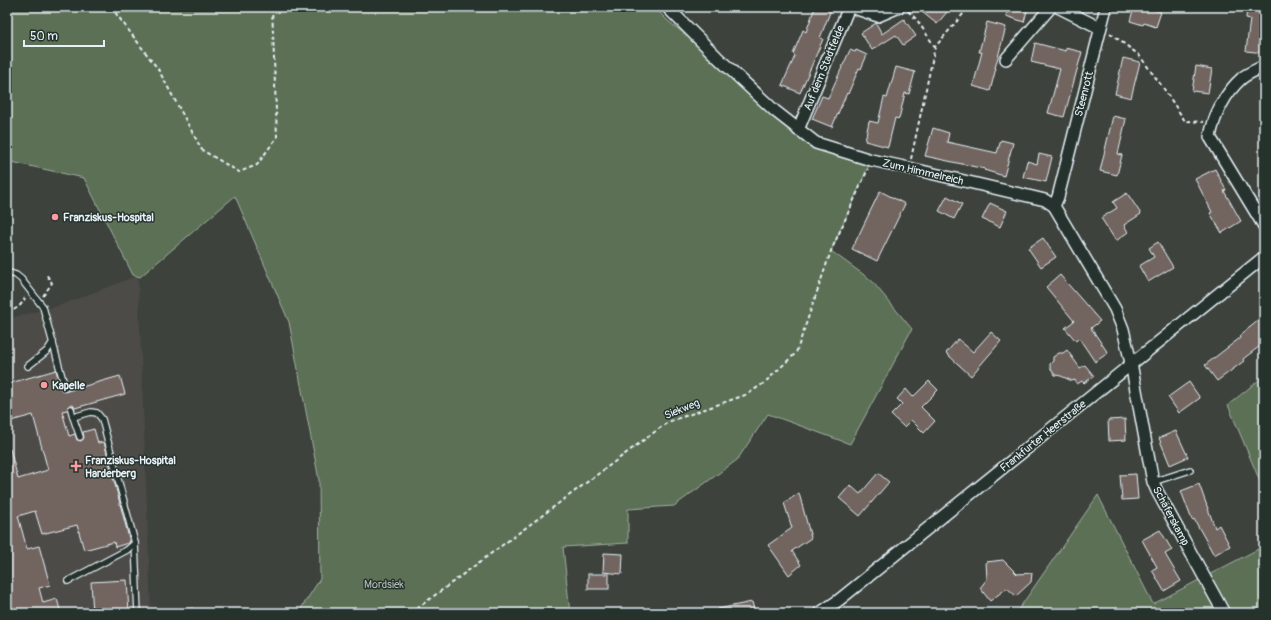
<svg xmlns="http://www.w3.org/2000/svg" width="1271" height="620" font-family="Pangolin,sans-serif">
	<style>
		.built { fill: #4d4c47 }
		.green { fill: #5b7054; stroke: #a2b0a6 }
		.building { fill: #726560; stroke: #e8f1f8 }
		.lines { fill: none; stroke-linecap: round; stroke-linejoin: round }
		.lane-casing { stroke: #e8f1f8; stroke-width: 8 }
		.street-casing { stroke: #e8f1f8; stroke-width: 14 }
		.path { stroke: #e8f1f8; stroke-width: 2; stroke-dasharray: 4 3; stroke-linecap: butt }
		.lane { stroke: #26332d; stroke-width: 5.5 }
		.street { stroke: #26332d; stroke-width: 11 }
		.poi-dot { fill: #ff9aa2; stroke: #26332d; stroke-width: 1.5 }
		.labels { text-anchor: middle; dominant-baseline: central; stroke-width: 3; stroke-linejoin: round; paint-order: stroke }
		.street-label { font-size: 11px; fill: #e8f1f8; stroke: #26332d }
		.poi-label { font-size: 11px; font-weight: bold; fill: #e8f1f8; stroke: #26332d; text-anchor: start }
		.park-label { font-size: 11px; fill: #b0bdb6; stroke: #26332d }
	</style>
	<rect width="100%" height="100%" fill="#3d423c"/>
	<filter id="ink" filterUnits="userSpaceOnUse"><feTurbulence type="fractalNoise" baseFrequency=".025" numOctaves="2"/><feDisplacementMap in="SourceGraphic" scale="8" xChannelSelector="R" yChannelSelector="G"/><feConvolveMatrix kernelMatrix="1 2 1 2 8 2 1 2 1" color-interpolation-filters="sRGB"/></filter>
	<g filter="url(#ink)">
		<path class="built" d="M134 277 138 278 151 613H7V319L61 305Z"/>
		<g class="green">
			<path d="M7 7H654L669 22 717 58 798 130 871 160 831 251 871 280 912 329 850 444 768 414 737 460 674 506 628 509V543L563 547 570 613H298L320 579 319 480 289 322 235 196 140 277 133 275 84 178 7 161Z"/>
			<path d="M1264 376V491L1228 405Z"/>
			<path d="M1098 495 1153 604 1264 546V613H1016Z"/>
			<path d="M193 608 194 613H152V612Z"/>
		</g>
		<g class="building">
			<path d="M815 7H832L820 38 823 39 800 93 782 85 795 56 793 54 803 30 806 32Z"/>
			<path d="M926 7H941L947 12 937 24 922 12Z"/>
			<path d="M1008 7H1028L1024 22 1006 16Z"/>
			<path d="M1134 7H1147L1161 12 1156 27 1144 23 1143 25 1130 21Z"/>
			<path d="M1247 7H1264V53L1246 51 1250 19 1246 18Z"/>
			<path d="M904 19 916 36 903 45 896 35 872 50 861 33 876 23 882 34Z"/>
			<path d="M987 22 1006 27 995 68H996L990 91 973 86 982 52H979Z"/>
			<path d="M1035 43 1066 51V48L1082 52 1064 117 1048 113 1060 69 1031 62Z"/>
			<path d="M850 50 855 52 856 50 867 55 861 69 859 68 848 94 847 93 832 127 812 119 822 96 828 98Z"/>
			<path d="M1123 58 1140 62 1131 98 1115 94Z"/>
			<path d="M1196 66 1212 69 1208 93 1192 91Z"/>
			<path d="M896 67 915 72 909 94 905 93 899 119 895 118 888 147 865 141 869 121 878 123 884 97 887 98Z"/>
			<path d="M1113 116 1126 119 1118 154 1122 155 1117 175 1100 171Z"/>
			<path d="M933 128 949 133 947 142 997 153 1001 140 1013 143 1004 176 984 170 985 169 925 156Z"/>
			<path d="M1039 154 1052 157 1046 182 1023 177 1027 161 1037 164Z"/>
			<path d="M1215 169 1226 190 1224 191 1241 221 1222 233 1210 213 1212 212 1195 179Z"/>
			<path d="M880 191 905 204 877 261 852 249Z"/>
			<path d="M1127 193 1141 214 1124 225 1128 232 1116 241 1101 218 1117 208 1113 202Z"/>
			<path d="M947 196 962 204 954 219 939 211Z"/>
			<path d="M990 203 1007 211 1000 227 982 219Z"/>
			<path d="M1043 238 1056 257 1041 267 1028 248Z"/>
			<path d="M1158 242 1173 267 1148 282 1139 266 1154 257 1149 248Z"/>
			<path d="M1060 275 1100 321 1091 328 1108 353 1095 362 1079 338 1076 341 1065 328 1074 321 1046 287Z"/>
			<path d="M1259 320 1264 327V343L1243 359 1244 361 1217 381 1205 365 1240 338 1239 336Z"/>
			<path d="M991 332 1001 341 971 376 946 353 958 339 973 352Z"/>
			<path d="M1067 350 1080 368 1085 365 1094 376 1084 383 1082 381 1077 384 1075 380 1072 381 1061 376 1055 375 1050 367V364L1053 361V357L1059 353H1063Z"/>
			<path d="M56 370 61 389 64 392 120 376 125 394 75 408 73 405H70L67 410 62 411 69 436 75 434 77 440 81 441 84 438 83 432 94 429 98 443 104 442 130 542 128 543 115 547 114 542 84 550 77 525 42 534 35 511 18 516 27 549 39 546 50 585 39 588 43 603 57 599 61 613H7V449H10L18 479 48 470 33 415 7 422V384Z"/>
			<path d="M929 381 938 390 921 407 935 421 924 433 911 420 904 427 891 415 902 404 897 399 906 389 913 397Z"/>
			<path d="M1189 382 1200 398 1179 413 1168 397Z"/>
			<path d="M1125 419 1126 440 1109 441 1108 420Z"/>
			<path d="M1176 431 1188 457 1170 465 1159 438Z"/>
			<path d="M878 473 889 482 860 516 839 498 850 485 860 494Z"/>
			<path d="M1136 474 1138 499 1122 500 1120 475Z"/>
			<path d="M1199 484 1215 528 1219 525 1230 546 1214 555 1194 519 1192 520 1181 491Z"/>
			<path d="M799 493 811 538 792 551 801 565 789 575 768 545 792 528 784 503Z"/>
			<path d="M1160 530 1172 550 1165 554 1181 581 1164 591 1152 570 1157 567 1142 540Z"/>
			<path d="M604 553 623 554 622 574 603 572Z"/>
			<path d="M1003 560 1017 574 1032 573 1031 582 1016 596 1007 588 990 601 980 588 987 579 986 562Z"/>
			<rect x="588" y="574" width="21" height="15"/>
			<path d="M127 580 129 613H93L91 582Z"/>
			<path d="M752 602 755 613H719L718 609Z"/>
		</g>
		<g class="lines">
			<g class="lane-casing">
				<g id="lane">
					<path d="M7 272 16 275 21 279 43 307 65 388"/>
					<path d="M28 366 47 351 53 342"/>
					<path d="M71 409 73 417 91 412 97 413 102 419 135 543 138 613"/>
					<path d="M73 417 80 437"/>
					<path d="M1153 482 1190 470"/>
					<path d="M68 581 127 550 135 543"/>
				</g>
			</g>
			<g class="street-casing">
				<g id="street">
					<path d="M667 7 717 57 775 111 816 143 871 160 909 168 1045 200 1054 206 1115 309 1123 329 1131 363 1153 482 1157 491 1224 613"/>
					<path d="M851 7 878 16 899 7"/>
					<path d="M1058 7 1100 28"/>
					<path d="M1006 59 1051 7"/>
					<path d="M1264 66C1257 70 1248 73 1242 78 1225 93 1214 115 1210 137L1264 226"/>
					<path d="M798 130 849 7"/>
					<path d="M1054 206 1058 197 1106 7"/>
					<path d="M820 613 839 600 1264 257"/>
				</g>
			</g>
			<g class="path">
				<path d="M111 7 158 69 202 150 239 172 257 165 277 137 272 7"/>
				<path d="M908 11 917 20 935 47"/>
				<path d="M1110 33 1139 55 1164 89 1185 121 1204 122"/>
				<path d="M911 159 935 47 969 7"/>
				<path d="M43 296 52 283 46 274"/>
				<path d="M7 312C16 310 21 306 25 298"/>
				<path d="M411 613 668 422 748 394 764 383 796 353 831 251 868 169"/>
			</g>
			<use href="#lane" class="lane"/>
			<use href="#street" class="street"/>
		</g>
	</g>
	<g class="poi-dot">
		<circle cx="55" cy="217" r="4"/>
		<circle cx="44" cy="385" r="4"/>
		<path d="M74 460h4v4h4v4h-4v4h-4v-4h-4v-4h4z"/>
	</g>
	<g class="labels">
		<g class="street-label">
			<text transform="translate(824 68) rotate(-68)">Auf dem Stadtfelde</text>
			<text transform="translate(1084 94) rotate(-76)">Steenrott</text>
			<text transform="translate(923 172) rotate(13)">Zum Himmelreich</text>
			<text transform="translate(682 409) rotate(-22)">Siekweg</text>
			<text transform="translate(1043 436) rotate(-39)">Frankfurter Heerstraße</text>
			<text transform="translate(1171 516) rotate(62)">Schäferskamp</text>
		</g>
		<g class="poi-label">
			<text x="63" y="217">Franziskus-Hospital</text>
			<text x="52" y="385">Kapelle</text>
			<text x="85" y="460">Franziskus-Hospital<tspan x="85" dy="13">Harderberg</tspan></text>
		</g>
		<g class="park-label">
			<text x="384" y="584">Mordsiek</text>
		</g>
	</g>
	<rect width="1271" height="620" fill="none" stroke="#26332d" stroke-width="24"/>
	<rect x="12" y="12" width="1247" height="596" fill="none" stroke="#e8f1f8" stroke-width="1.5" filter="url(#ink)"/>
	<path d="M24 40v6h80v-6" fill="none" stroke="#e8f1f8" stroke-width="2"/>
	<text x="30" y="40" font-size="12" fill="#e8f1f8" stroke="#26332d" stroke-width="3" paint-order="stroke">50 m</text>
</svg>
